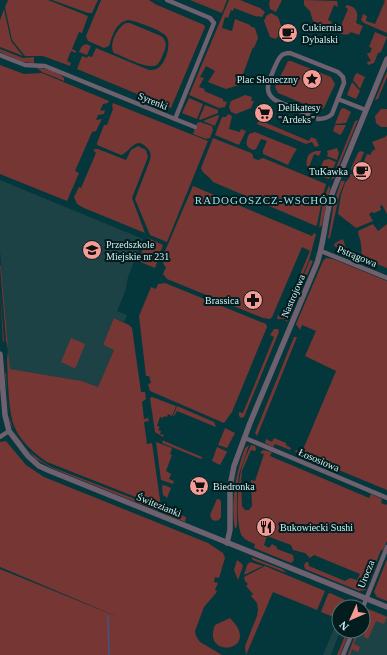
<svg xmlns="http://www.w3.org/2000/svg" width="387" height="655" font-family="'Times New Roman',serif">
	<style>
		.built { fill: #1d4246 }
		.green { fill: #763634 }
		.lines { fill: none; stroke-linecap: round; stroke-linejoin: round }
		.stream { stroke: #3f5683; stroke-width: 1.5 }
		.minor { stroke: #6e606f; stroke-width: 4.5 }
		.tertiary { stroke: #6e606f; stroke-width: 5.5 }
		.labels { text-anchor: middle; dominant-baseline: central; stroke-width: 4; stroke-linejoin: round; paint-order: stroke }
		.poi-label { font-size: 10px; fill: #d1eff2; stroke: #031c1e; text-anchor: start }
		.street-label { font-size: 10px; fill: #d1eff2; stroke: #031c1e }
		.neighbourhood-label { font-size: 11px; letter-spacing: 1px; fill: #a0dee4; stroke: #031c1e }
	</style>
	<rect width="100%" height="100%" fill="#04373b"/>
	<g class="built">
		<path d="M0 180 143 239 128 277 125 292 117 311 127 315 124 322 115 318 103 345 114 350 98 387 82 381 9 369 0 250Z"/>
		<path d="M368 609 387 616V655H347L357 631H363V617L366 610Z"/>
		<path d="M336 624 339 625V631H340L331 655H323Z"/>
	</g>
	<g class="green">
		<path d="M8 0H48L88 16 82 33 79 32 72 49 76 51V53L71 51 67 61 71 63 70 66 43 56H25L12 40 5 7Z"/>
		<path d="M52 0H98L92 13H88Z"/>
		<path d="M101 0H149L155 4 204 25 205 27 171 108 77 69 82 56 87 58 88 56 92 57 96 48 149 70C152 70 155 70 158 68 166 63 172 43 166 36 161 30 136 21 128 20 115 23 113 35 109 46L104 48 88 41 86 36Z"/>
		<path d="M190 0H227L222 13Z"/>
		<path d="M229 0H240L260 8 265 12 262 17 257 16V17L234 8 233 11 231 10 228 18 225 17 222 28 232 31 235 19 250 25V26L255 28 258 38 254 48 253 47 239 85 226 89 208 82 215 71 206 66 200 77 204 78 199 87 205 89 204 91 223 99V101L227 102 225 107 219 108 189 95Z"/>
		<path d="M270 0H282L276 12 270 9 269 3Z"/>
		<path d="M304 0 337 1 338 7 334 5 328 20 332 22 330 25 326 26 313 21 310 11 304 5Z"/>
		<path d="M383 0H387V33L364 23 361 20 363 14 367 16 366 21 375 24 385 1Z"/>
		<path d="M347 5C357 7 359 13 356 23L363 26 359 35 351 32 349 34C343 36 338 33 337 27L340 28 348 9 345 7Z"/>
		<path d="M4 9 11 41 23 56 0 47V20Z"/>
		<path d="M271 13 278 17 283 31 280 38 278 36 276 39 270 37 264 21 266 16Z"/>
		<path d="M126 23H130L161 36C165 39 167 44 165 49 163 54 161 60 158 64 151 72 123 56 114 53 108 45 118 26 126 23Z"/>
		<path d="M375 32 387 37 381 52 378 53 374 63 368 65 367 62 371 61 367 54 368 53H370L372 48 369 47Z"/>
		<path d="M86 44 91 46 87 55 79 52 82 46Z"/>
		<path d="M0 49 23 58 34 57V63L23 62 0 52Z"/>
		<path d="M288 61H291L331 77 335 84 324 108 319 110 278 93 275 87Z"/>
		<path d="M0 65 24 74 42 73 109 101 108 103 103 104 100 111 105 110 104 114 98 115 96 120 102 119 96 131 92 132 75 171 79 173 67 201 0 174Z"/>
		<path d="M37 68C45 68 59 72 64 78V81L42 72Z"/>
		<path d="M387 71V77L378 99 375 100Z"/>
		<path d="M357 73 365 77 360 89 353 80 355 75Z"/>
		<path d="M352 82 360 91 356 99 347 95Z"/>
		<path d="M245 95 252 97 251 101H254L251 108 236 114 231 112 229 107 231 101Z"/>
		<path d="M189 98 203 104 197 119 182 113Z"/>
		<path d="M113 103 208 141 167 242 150 235 135 199 150 160C151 155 151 151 147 148 136 134 129 153 121 155L97 145V143L104 125H107L113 109 112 106Z"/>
		<path d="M205 105 218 110V113L200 120 199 119Z"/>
		<path d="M344 108 351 112 346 123 335 124 341 109Z"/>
		<path d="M381 109H387V127H381L376 123 375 116Z"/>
		<path d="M228 114 232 116 229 129 240 132 241 129 246 131 239 145 215 135 222 117H226Z"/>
		<path d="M218 115 219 116 215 126 203 121Z"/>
		<path d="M259 120 309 141 311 137 316 139 319 146 315 147 312 142 306 144 257 124Z"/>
		<path d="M358 120 334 178 331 180 355 121Z"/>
		<path d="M200 122 212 126 213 130 210 138 206 139 193 134 197 123Z"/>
		<path d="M335 125H346L342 133 340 135 333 131Z"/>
		<path d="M255 132 297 149 293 155 288 165 263 154V150L267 141 261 139 256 149 254 150C244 147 246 142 249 134Z"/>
		<path d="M387 135V214L382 205 380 206 381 210 374 213 372 212 369 214 373 221 356 228 338 214 341 195 345 183 350 177 349 175 351 174 358 176 367 154 370 155 373 150H375V148L372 142 385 137Z"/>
		<path d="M213 138 251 153 253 155V158L258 160 263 158 326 184 323 195 317 225 316 226 213 182C209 175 202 174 201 168Z"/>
		<path d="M138 146 146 150 148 157 132 198 145 233 84 208 77 204 74 197 79 187 81 188 96 153 94 151V149H98L126 160 131 150Z"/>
		<path d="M337 148 339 153 337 160 327 156 328 153 327 152V151Z"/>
		<path d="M316 151H321L319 156 314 154 309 167 331 175 329 179C320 175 303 172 307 159 308 154 312 152 316 151Z"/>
		<path d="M360 151 364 152 356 172 352 171 351 168 358 153Z"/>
		<path d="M329 159 336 162 331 173 320 168 324 160Z"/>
		<path d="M341 181H345L339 196 330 238 328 239 334 202Z"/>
		<path d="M329 185 330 189 322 225 319 228 323 201Z"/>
		<path d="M193 186 312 236 314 233 316 234 309 260 284 319H277L278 315 282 317 310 251 302 247 272 317 270 319 263 318 167 279 163 274 166 267 164 265 162 258Z"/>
		<path d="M373 224 378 231 387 224V268L362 258C361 254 362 249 361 245 361 240 358 236 358 231Z"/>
		<path d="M148 238 163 245 155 268 138 261Z"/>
		<path d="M343 239 347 252 334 246 335 243Z"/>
		<path d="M326 258 333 259 387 281V490L295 452 296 450 302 452 336 371 305 356 316 331 302 325 300 330 296 324 323 261Z"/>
		<path d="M310 260 313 261 287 322 285 320Z"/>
		<path d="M0 265 1 266 8 348 6 341Z"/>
		<path d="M165 283 266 324 267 327 232 412 224 423 150 391 148 384 151 383 149 376H146L139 316 151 287 156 289 158 284Z"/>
		<path d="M0 289 4 341 3 342Z"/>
		<path d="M114 318 129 325 132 328 141 392H145L146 399 142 402 144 419 148 418 149 421 144 422 147 444 152 443 161 507 47 462C32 452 16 437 12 419 8 402 8 377 7 359L8 352 10 369 82 381 98 387 114 350 103 345Z"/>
		<path d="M274 329H278L279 332 244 417 241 418 239 416V412L243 413 274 337 270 335Z"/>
		<path d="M294 337H297L257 436 255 433Z"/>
		<path d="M71 338 85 344 76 367 74 368 61 362Z"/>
		<path d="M5 373H6C7 388 7 404 10 419 15 441 35 459 54 468L161 509 158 511 54 469 36 459 20 441 10 423Z"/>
		<path d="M152 397 176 406 172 416 168 414 167 417 164 416 163 418 160 417 157 426 160 427 158 430 161 431 160 434 164 435 163 437 155 432 150 398Z"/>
		<path d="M177 406 214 422 216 427 177 411 174 416H173Z"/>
		<path d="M225 428 235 433 227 448 218 445Z"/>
		<path d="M274 438 286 443V445L291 448 290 450 275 444 273 447 265 443 266 439 272 442Z"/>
		<path d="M163 440 164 441 202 457 201 459 162 443Z"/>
		<path d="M6 441 26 465 44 477 208 543 223 553 225 558 219 578 215 577 214 582 218 583 215 590 217 591 216 593 204 607 195 631 196 636 200 642 222 655H0V569L123 619 0 567V442Z"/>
		<path d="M156 442 172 448 170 454 172 455 166 471 171 474 169 479 174 481 173 484 161 480Z"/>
		<path d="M249 445 239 474 237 490V526L235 529C230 502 236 473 245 448Z"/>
		<path d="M251 445 255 446 256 449 255 451 251 450 242 471 241 482 242 506 245 510H249L252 506 251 480 255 481 264 454 260 453 263 450 272 452 270 456 369 498 371 494 382 499 381 503 386 505 387 504V541L383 550H381L365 590 359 591 305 569 304 565 306 562H308L309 566 345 581 350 578 357 580 360 574 314 555 310 558 305 553 293 550 291 545 267 536 264 545 269 548 272 544 277 547V549L293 555 294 560 291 563 254 548 255 544C250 542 245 540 242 536 235 524 238 484 241 471 243 462 247 453 251 445Z"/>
		<path d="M217 447 226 451 227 452 220 465 212 461Z"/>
		<path d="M164 485 171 488 167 498 163 495 162 486Z"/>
		<path d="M217 499H219L221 501V517L219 520C214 522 211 520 210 515Z"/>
		<path d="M164 510 186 517 185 522 165 514Z"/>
		<path d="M251 557 282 569 287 573 253 560Z"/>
		<path d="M387 559V601L377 597 374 592Z"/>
		<path d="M237 560 241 563 243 566 238 580 234 570Z"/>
		<path d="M250 562 263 566 244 575 247 565Z"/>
		<path d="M265 566 325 591 317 610 273 592 246 655 245 646 257 616 258 610 257 603 251 596 253 594 246 586 248 584 245 581 244 577Z"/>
		<path d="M330 593 354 604 357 607H339V619L321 612 328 594Z"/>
		<path d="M368 609 387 617 384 624 376 621 368 639 363 636 366 630 363 629C363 622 362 613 368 609Z"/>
		<path d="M230 618C233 622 238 626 239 631 247 653 203 655 215 625Z"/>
		<path d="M347 631H350L340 655H337Z"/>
		<path d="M357 631H359L354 644 360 647 358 652 352 649 350 655H348Z"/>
	</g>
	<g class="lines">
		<path class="stream" d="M108 616 109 655"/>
		<g class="minor">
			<path d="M290 53 338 72 343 77 344 83 332 114C328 118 324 119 318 119L275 100C271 97 268 94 268 89 267 84 277 60 281 56 283 54 287 53 290 53Z"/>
			<path d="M0 55 25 65 45 66 175 119 214 23 210 18 167 0"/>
			<path d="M338 99 366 110"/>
			<path d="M175 119 195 127"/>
			<path d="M321 251 387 278"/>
			<path d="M0 437 9 431"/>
			<path d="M245 438 387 498"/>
			<path d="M363 607 387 547"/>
			<path d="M343 655 353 631"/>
		</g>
		<g class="tertiary">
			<path d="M0 354 5 415 9 431 28 456 39 466 50 471 387 607"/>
			<path d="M227 543 230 530V486L234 466 250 423 317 263C325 240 325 215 333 191L387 59"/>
		</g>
	</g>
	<defs>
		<g id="cafe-disc" transform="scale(1)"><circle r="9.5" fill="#f59c96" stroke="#031c1e"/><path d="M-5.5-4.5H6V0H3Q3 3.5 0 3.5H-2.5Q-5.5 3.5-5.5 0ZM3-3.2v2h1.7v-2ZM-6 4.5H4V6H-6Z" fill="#111"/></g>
		<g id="sight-disc" transform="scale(1)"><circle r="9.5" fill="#f59c96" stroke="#031c1e"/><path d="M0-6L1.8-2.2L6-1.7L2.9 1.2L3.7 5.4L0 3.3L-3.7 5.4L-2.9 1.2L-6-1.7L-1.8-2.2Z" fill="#111"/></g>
		<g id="supermarket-disc" transform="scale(1)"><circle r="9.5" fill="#f59c96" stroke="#031c1e"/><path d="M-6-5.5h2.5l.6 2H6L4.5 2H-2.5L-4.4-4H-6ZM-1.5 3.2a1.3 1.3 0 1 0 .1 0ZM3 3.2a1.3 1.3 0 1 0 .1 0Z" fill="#111"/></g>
		<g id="school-disc" transform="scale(1)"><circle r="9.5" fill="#f59c96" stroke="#031c1e"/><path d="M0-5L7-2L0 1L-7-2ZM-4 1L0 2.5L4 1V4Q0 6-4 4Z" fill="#111"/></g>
		<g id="pharmacy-disc" transform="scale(1)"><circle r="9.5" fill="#f59c96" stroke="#031c1e"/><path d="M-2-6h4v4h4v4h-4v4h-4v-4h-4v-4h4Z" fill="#111"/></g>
		<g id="restaurant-disc" transform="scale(1)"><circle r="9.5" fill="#f59c96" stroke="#031c1e"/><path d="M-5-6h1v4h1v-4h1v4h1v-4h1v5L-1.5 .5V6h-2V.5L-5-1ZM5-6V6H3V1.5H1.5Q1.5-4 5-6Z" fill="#111"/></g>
	</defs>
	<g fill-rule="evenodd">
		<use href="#cafe-disc" x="288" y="33"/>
		<use href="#sight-disc" x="312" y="79"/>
		<use href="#supermarket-disc" x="264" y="113"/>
		<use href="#cafe-disc" x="362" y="171"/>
		<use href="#school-disc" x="92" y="250"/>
		<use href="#pharmacy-disc" x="253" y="300"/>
		<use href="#supermarket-disc" x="199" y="486"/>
		<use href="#restaurant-disc" x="266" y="527"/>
	</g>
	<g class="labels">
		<g class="poi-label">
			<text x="302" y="27">Cukiernia<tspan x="302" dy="12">Dybalski</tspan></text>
			<text x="298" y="79" text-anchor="end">Plac Słoneczny</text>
			<text x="278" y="107">Delikatesy<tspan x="278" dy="12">"Ardeks"</tspan></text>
			<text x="348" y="171" text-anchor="end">TuKawka</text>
			<text x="106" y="244">Przedszkole<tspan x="106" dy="12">Miejskie nr 231</tspan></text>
			<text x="239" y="300" text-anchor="end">Brassica</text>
			<text x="213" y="486">Biedronka</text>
			<text x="280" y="527">Bukowiecki Sushi</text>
		</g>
		<g class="street-label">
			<text transform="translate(153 101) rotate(22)">Syrenki</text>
			<text transform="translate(357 256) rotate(22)">Pstrągowa</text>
			<text transform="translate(293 296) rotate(-67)">Nastrojowa</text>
			<text transform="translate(319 460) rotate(23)">Łososiowa</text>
			<text transform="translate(159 505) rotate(22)">Świtezianki</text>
			<text transform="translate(366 574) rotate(-68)">Urocza</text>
		</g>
		<g class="neighbourhood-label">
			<text x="266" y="200">RADOGOSZCZ-WSCHÓD</text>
		</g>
	</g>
	<g transform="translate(351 619) rotate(225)"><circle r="19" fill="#031c1e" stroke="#557073"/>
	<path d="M0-3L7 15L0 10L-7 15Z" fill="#f59c96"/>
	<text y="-6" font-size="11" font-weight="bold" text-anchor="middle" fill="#d1eff2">N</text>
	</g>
</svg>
